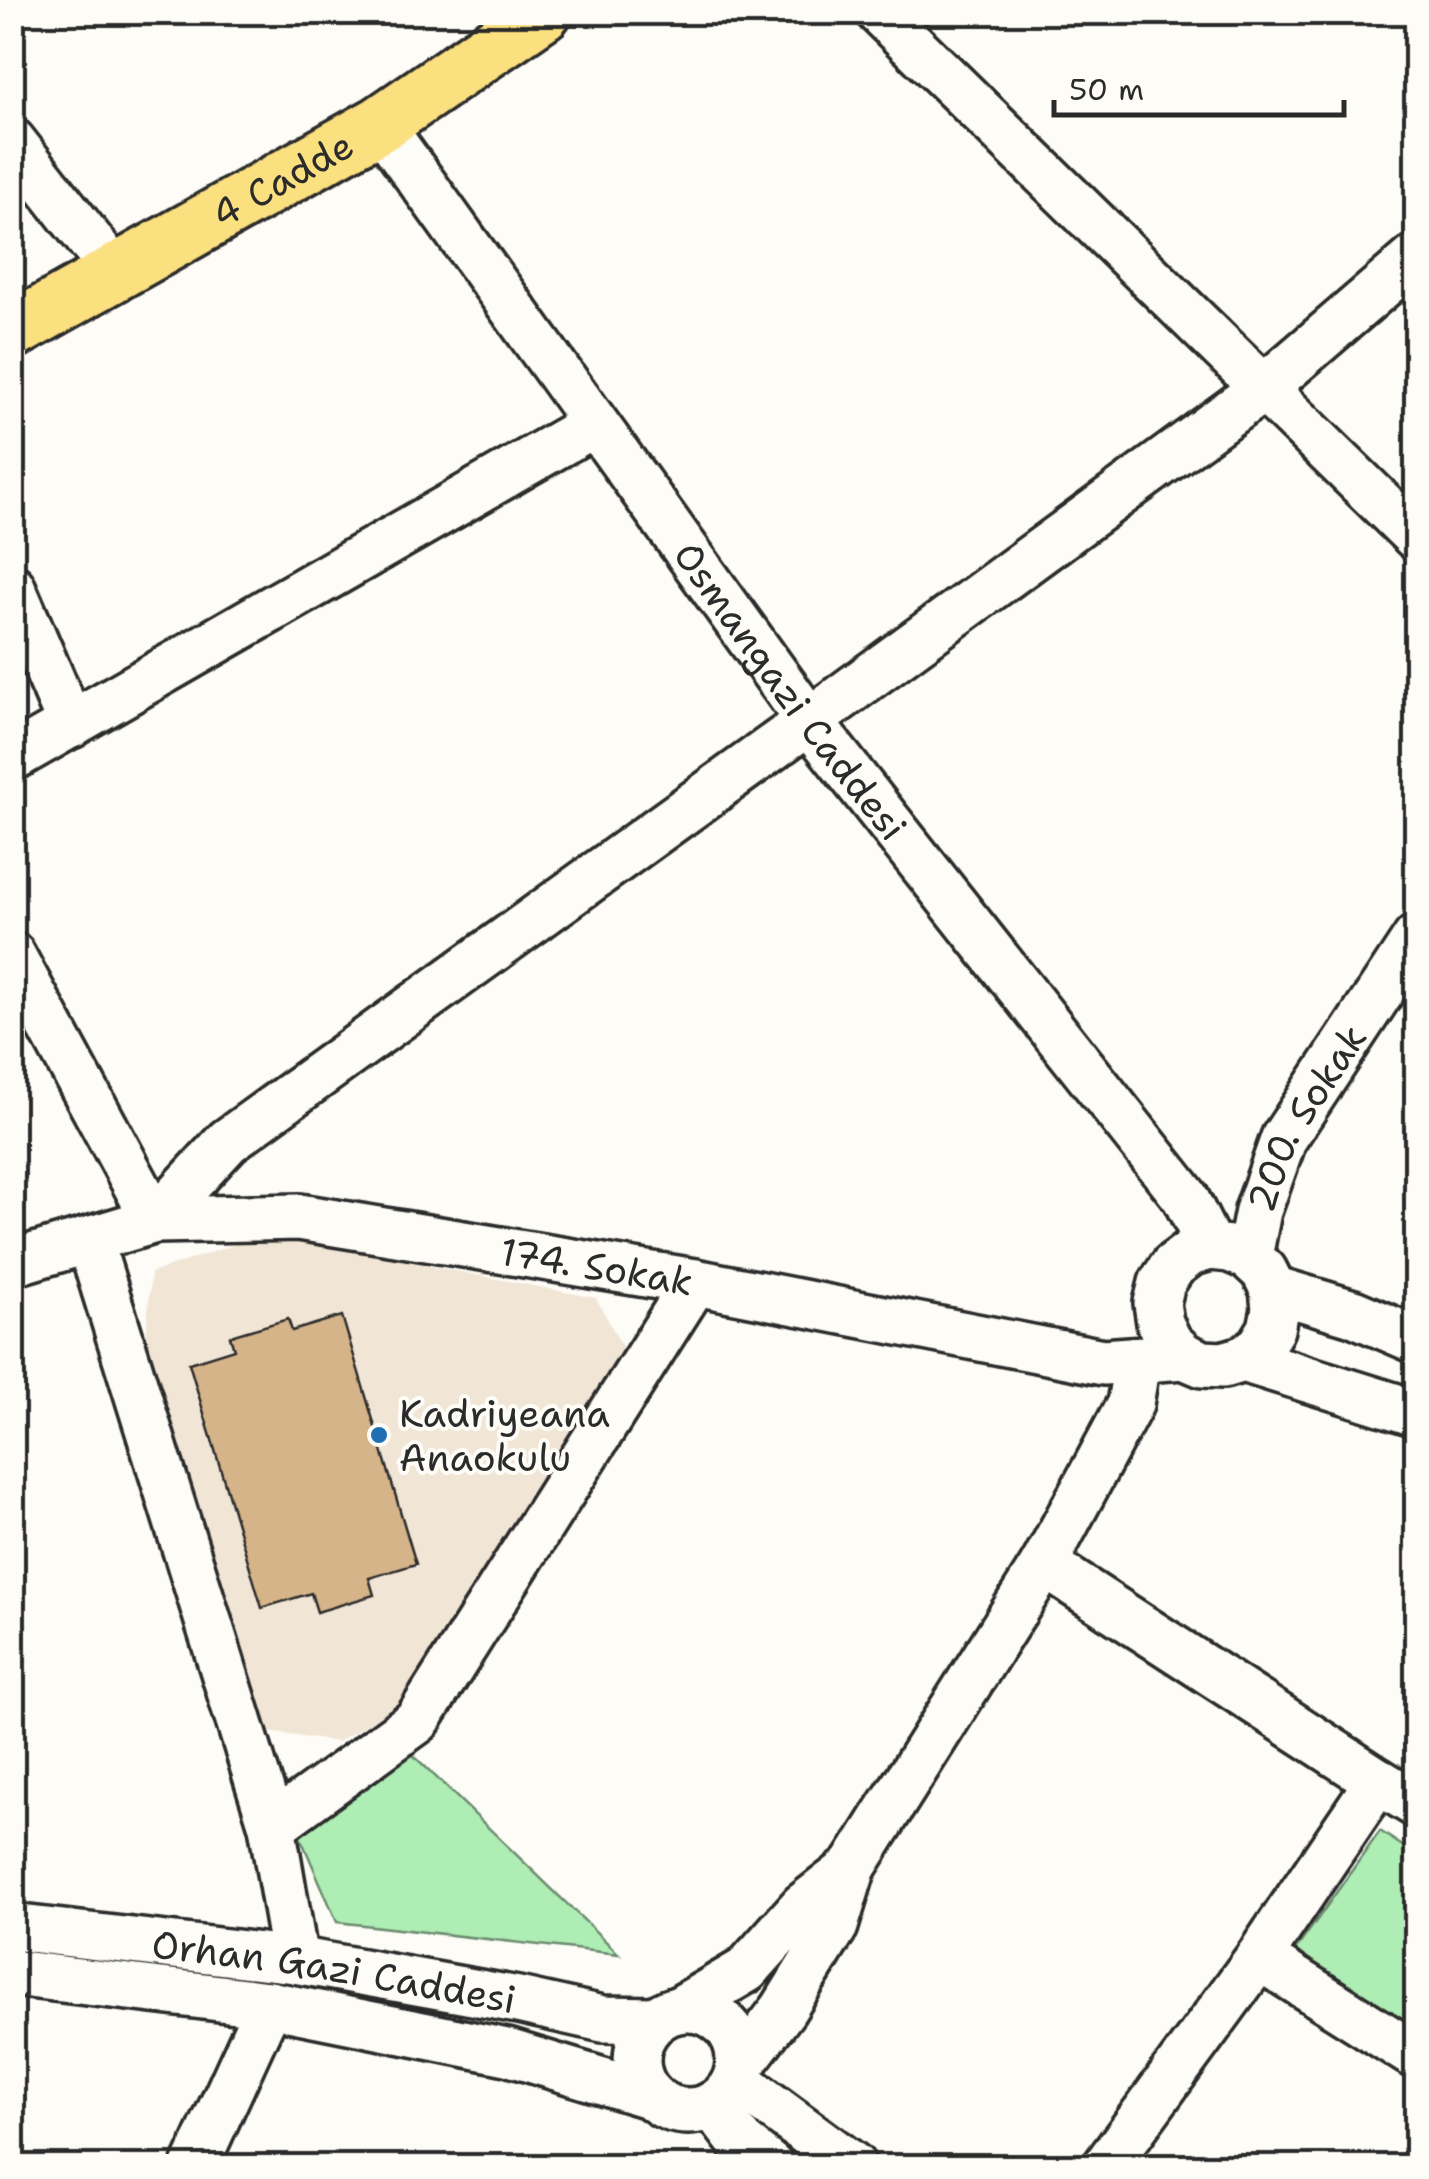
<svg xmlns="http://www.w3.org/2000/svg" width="1429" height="2179" font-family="'Shantell Sans',sans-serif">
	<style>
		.built { fill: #f1e6d6 }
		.green { fill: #aeedb4; stroke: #6c8c70; stroke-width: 2.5 }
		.building { fill: #d6b489; stroke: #2b2b2b; stroke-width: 2.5 }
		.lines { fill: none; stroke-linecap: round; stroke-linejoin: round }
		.minor-casing { stroke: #2b2b2b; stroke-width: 52 }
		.major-casing { stroke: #2b2b2b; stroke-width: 62 }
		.path { stroke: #2b2b2b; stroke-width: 6; stroke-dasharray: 10 8; stroke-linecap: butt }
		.minor { stroke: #fdfcf7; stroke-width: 45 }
		.major { stroke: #fbe080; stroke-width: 55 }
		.poi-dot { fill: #1f6fb2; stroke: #fdfcf7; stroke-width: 4 }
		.labels { text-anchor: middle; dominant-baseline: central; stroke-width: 8; stroke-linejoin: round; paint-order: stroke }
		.street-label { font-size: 38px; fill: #2b2b2b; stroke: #fdfcf7 }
		.poi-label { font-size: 38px; fill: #2b2b2b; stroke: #fdfcf7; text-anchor: start }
	</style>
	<rect width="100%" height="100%" fill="#fdfcf7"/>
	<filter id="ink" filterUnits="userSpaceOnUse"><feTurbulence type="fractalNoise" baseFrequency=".01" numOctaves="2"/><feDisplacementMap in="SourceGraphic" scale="20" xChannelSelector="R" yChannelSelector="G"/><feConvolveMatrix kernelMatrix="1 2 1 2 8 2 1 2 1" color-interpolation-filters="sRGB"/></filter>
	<g filter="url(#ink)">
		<path class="built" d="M265 1234 596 1298 632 1365 403 1703 337 1742 268 1732 145 1351 151 1273Z"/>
		<g class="green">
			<path d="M410 1752 619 1954 337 1922 298 1832Z"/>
			<path d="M1380 1831 1416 1855V2035L1292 1955Z"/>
		</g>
		<path class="building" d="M342 1316 416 1564 369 1578 374 1595 317 1612 311 1593 262 1608 189 1363 234 1349 230 1336 288 1319 292 1331Z"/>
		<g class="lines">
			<g class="minor-casing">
				<g id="minor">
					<path d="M879 12 1416 537"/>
					<path id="s1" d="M380 124 809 721 1185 1197 1210 1247"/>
					<path d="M12 141 114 271"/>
					<path d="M12 587 71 725"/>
					<path d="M12 758 594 424"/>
					<path d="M12 955 155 1220 228 1141 809 721 1265 387 1416 257"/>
					<path d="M90 1242 272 1826 295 1960"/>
					<path id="s2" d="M1249 1257 1258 1211 1284 1138 1416 938"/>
					<path id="s3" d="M12 1263 155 1220 299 1217 695 1282 1103 1362 1184 1356 1203 1364 1223 1365 1243 1359 1260 1347 1271 1329 1275 1309 1273 1289 1264 1271 1249 1257 1230 1249 1210 1247 1190 1253 1173 1266 1162 1283 1157 1303 1160 1323 1169 1342 1184 1356"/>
					<path d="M1273 1289 1353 1313 1416 1340"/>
					<path d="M1243 1359 1416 1413"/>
					<path d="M1044 1564 1378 1781 1259 1957 1106 2166"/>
					<path d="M1378 1781 1416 1804"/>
					<path d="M272 1826 417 1721 695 1282"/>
					<path d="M853 1867 1044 1564 1130 1404 1137 1362"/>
					<path id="s4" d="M12 1927 295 1960 518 2000 603 2019 655 2020"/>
					<path d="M1259 1957 1416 2056"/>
					<path d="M12 1973 269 2004 507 2052 652 2096"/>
					<path d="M680 2009 746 1970 803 1906 853 1867 835 1926 783 2010 740 2066"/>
					<circle cx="688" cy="2060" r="51"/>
					<path d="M736 2080 853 2166"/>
					<path d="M712 2105 741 2143 770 2166"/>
					<path d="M195 2166 269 2004"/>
				</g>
			</g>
			<g class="major-casing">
				<g id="major">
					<path id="s5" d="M12 331 380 124 543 12"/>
				</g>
			</g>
			<path class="path" d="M587 22 602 12"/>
			<use href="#minor" class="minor"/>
			<use href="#major" class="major"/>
		</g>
	</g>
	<circle class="poi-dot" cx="379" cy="1435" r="10"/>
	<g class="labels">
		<g class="street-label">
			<text stroke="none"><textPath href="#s5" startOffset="310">4 Cadde</textPath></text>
			<text stroke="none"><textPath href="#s1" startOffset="700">Osmangazi Caddesi</textPath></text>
			<text stroke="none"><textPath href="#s2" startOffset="152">200. Sokak</textPath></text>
			<text stroke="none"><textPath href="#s3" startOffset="595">174. Sokak</textPath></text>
			<text stroke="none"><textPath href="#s4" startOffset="325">Orhan Gazi Caddesi</textPath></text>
		</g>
		<g class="poi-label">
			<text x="399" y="1413">Kadriyeana<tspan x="399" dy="44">Anaokulu</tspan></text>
		</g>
	</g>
	<rect width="1429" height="2179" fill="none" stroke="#fdfcf7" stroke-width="50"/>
	<rect x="25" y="25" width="1379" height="2129" fill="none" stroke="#2b2b2b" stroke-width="4" filter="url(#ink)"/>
	<path d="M1054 100v15h290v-15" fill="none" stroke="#2b2b2b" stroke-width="5"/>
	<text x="1069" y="100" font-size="30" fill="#2b2b2b" stroke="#fdfcf7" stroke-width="8" paint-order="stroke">50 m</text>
</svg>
